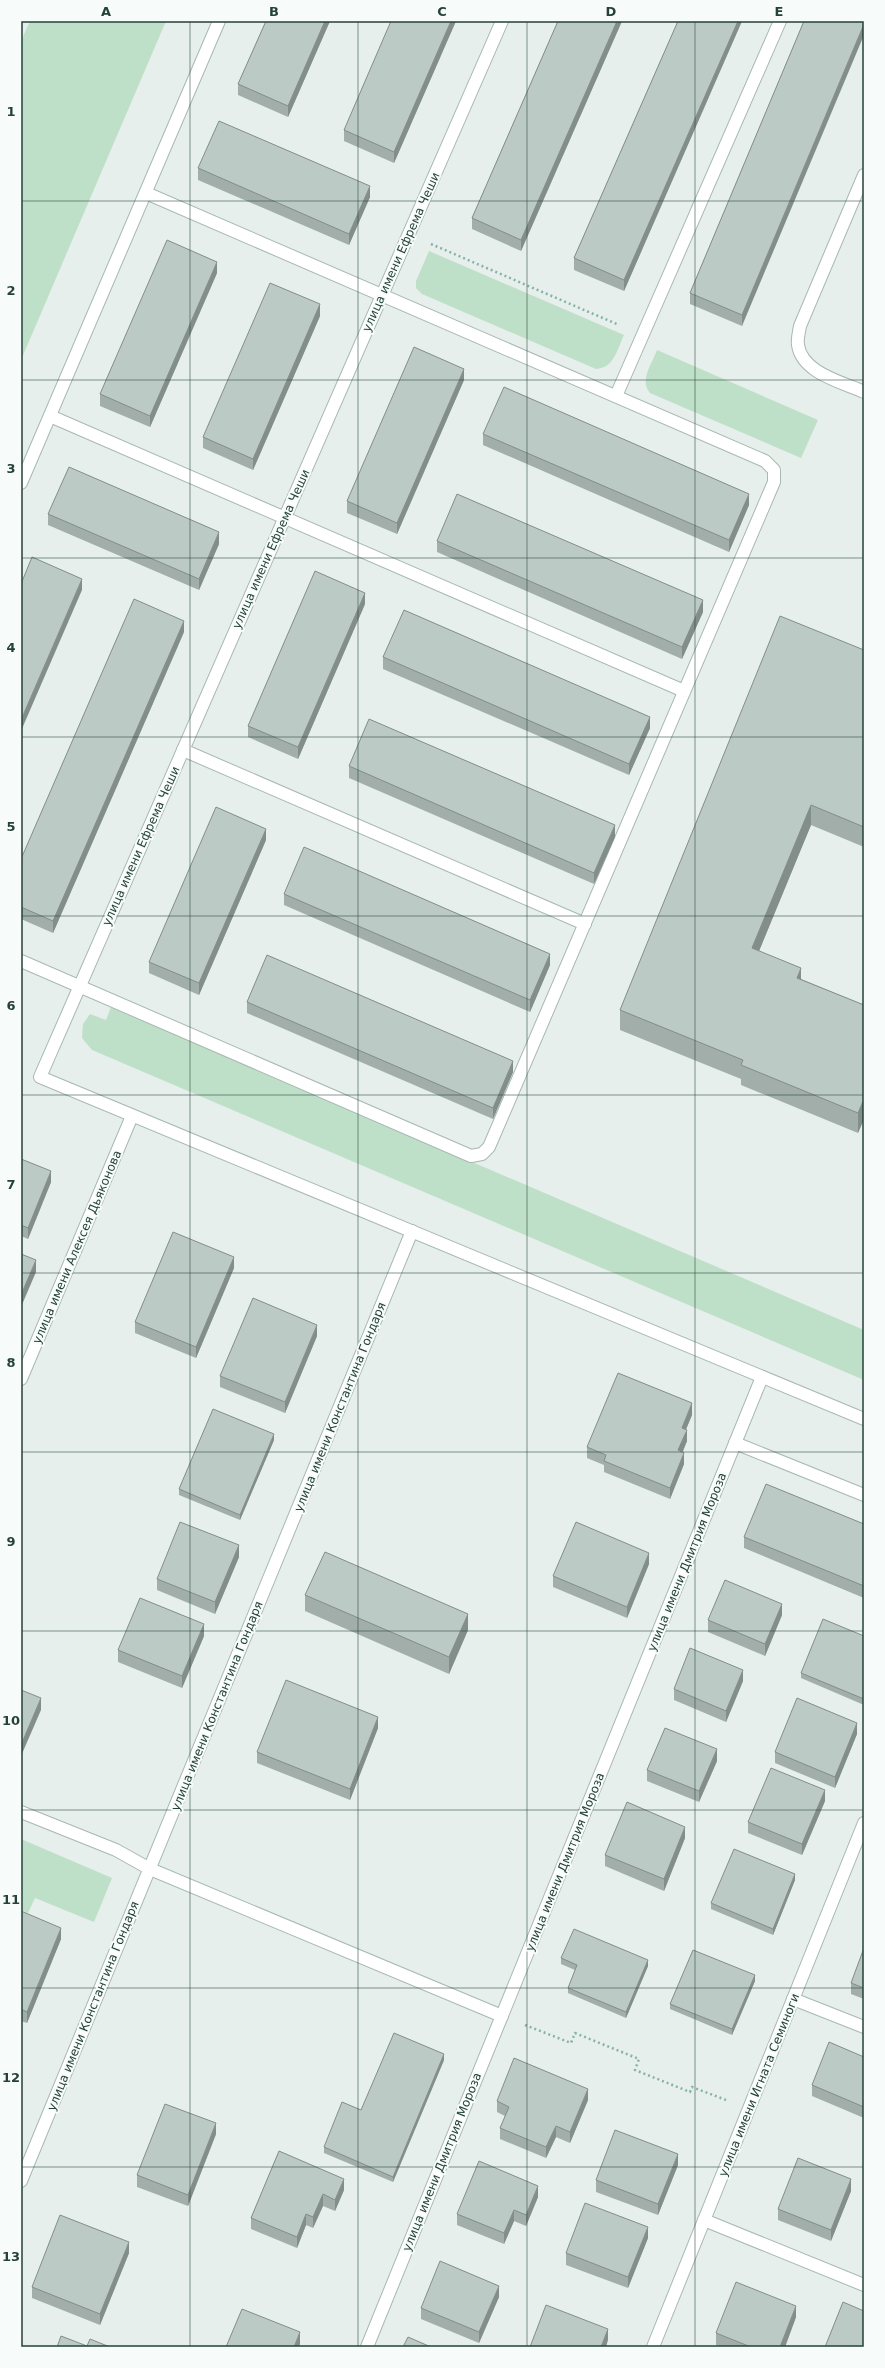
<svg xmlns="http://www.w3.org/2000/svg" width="885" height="2368" font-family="'DejaVu Sans',sans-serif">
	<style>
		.green { fill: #bfe0c8 }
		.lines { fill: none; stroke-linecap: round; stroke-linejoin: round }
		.lane-casing { stroke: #a8b8b2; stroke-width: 14 }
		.street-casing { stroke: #a8b8b2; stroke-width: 14 }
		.path { stroke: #86b3a5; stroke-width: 2.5; stroke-dasharray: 2 3; stroke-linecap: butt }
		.lane { stroke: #fff; stroke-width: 12 }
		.street { stroke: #fff; stroke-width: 12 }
		.wall { fill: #a1aea9 }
		.shaded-wall { fill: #838d89 }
		.building { fill: #bbcac4; stroke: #838d89 }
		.grid { fill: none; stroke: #24423a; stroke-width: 1; stroke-opacity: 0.55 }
		.labels { text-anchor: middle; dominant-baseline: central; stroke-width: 4; stroke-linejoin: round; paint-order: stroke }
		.street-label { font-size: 12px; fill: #24423a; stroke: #f7fbf9 }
		.neatline { fill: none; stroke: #24423a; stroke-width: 1.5 }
		.grid-label { font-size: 13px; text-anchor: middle; font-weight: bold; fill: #24423a }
	</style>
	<rect width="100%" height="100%" fill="#e6efeb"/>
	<g class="green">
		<path d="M30 21H166L21 360V41Z"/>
		<path d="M429 251 624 335C617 350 614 368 596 369L422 294 416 288V281Z"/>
		<path d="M657 350 818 420 801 458 650 393C639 380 652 364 657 350Z"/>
		<path d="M111 1007 864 1330V1380L92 1050 82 1038 83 1024 90 1014 106 1020Z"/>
		<path d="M21 1839 112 1878 94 1922 35 1898 28 1913 21 1910Z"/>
	</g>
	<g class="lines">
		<g class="lane-casing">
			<g id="lane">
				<path d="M864 175 800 326C799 332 797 339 798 345 802 373 842 382 864 392"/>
				<path d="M616 396 780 21"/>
				<path d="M50 416 684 691"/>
				<path d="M21 483 219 21"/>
				<path d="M183 750 585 924"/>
				<path d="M21 961 471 1156 482 1154 489 1147 774 482V470L765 461 146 193"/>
				<path d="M735 1443 864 1495"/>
				<path d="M793 1999 864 2027"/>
				<path d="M704 2220 864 2285"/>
			</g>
		</g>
		<g class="street-casing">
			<g id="street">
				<path d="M502 21 40 1077 864 1419"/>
				<path d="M21 1379 132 1116"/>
				<path d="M21 1812 116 1850 150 1869 502 2016"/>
				<path d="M21 2181 412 1231"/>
				<path d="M367 2347 762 1377"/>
				<path d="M653 2347 864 1823"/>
			</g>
		</g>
		<g class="path">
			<path d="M431 244 619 325"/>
			<path d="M525 2025 571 2043 575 2033 639 2059 635 2070 690 2092 692 2087 726 2100"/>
		</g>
		<use href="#lane" class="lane"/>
		<use href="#street" class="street"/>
	</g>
	<g class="wall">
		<path d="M266 21H330L288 117 238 95V84Z"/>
		<path d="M456 21 394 163 344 141V130Z"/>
		<path d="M558 21H622L521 251 472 229V218Z"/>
		<path d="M678 21H742L624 291 574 270V258Z"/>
		<path d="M804 21 742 326 690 304V293Z"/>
		<path d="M198 168 370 197 349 245 198 180Z"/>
		<path d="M217 273 150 427 100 406V394Z"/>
		<path d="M320 316 253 470 203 448V437Z"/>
		<path d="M464 380 397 534 347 513V501Z"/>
		<path d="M483 434 749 505 729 552 483 445Z"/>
		<path d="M48 514 219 544 199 590 48 525Z"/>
		<path d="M437 541 703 612 682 659 437 552Z"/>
		<path d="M365 604 298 759 248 737V726Z"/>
		<path d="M184 632 53 933 21 919V859Z"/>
		<path d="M864 650V847L811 825 759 951 801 979 864 1005V1119L858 1133 741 1085V1079L620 1030V1010Z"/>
		<path d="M383 657 650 728 629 775 383 669Z"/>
		<path d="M349 766 615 837 594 884 349 778Z"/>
		<path d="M266 840 199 995 149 973V962Z"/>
		<path d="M284 894 550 965 530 1012 284 905Z"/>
		<path d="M247 1002 513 1072 493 1119 247 1013Z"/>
		<path d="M21 1159 51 1182 28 1239 21 1236Z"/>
		<path d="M234 1268 196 1358 135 1333V1322Z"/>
		<path d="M317 1336 285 1413 220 1387V1376Z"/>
		<path d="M692 1415 686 1429 687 1441 683 1452 684 1464 670 1499 604 1472V1465L587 1458V1447Z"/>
		<path d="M274 1440 240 1520 179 1495V1489Z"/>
		<path d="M864 1524V1598L744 1548V1537Z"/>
		<path d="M239 1557 215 1614 157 1590V1579Z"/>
		<path d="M649 1564 627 1618 553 1587V1576Z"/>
		<path d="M305 1595 468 1630 449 1674 305 1611Z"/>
		<path d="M782 1615 765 1656 708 1632V1620Z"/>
		<path d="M204 1636 182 1688 118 1662V1650Z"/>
		<path d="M864 1636V1705L801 1678V1673Z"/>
		<path d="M743 1681 726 1722 674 1700V1689Z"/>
		<path d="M378 1728 350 1800 257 1763V1752Z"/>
		<path d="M857 1734 835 1788 775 1763V1752Z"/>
		<path d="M717 1761 699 1802 647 1781V1770Z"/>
		<path d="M825 1801 802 1855 748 1833V1822Z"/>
		<path d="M685 1838 664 1891 605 1866V1855Z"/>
		<path d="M795 1880 773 1935 711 1909V1903Z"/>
		<path d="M21 1911 61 1939 27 2023 21 2021Z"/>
		<path d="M864 1948V1999L851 1994V1983Z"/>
		<path d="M561 1958 648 1966 626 2018 568 1993V1988L575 1970 561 1964Z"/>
		<path d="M755 1981 732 2035 670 2009V2004Z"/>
		<path d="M864 2057V2118L812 2096V2085Z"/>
		<path d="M444 2060 393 2182 324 2153V2147L361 2110Z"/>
		<path d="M588 2100 570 2143 556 2137 546 2158 500 2139V2128L505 2116 497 2112V2101Z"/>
		<path d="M216 2134 188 2206 137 2187V2175Z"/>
		<path d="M279 2151 344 2190 335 2211 323 2206 313 2228 306 2225 297 2248 251 2229V2218Z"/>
		<path d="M678 2165 658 2215 596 2192V2180Z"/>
		<path d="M851 2191 831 2241 778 2220V2209Z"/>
		<path d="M538 2197 526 2226 514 2221 504 2244 457 2225V2214Z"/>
		<path d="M648 2238 628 2288 566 2265V2253Z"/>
		<path d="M129 2253 100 2325 32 2298V2287Z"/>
		<path d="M499 2297 479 2343 421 2319V2308Z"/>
		<path d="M796 2317 785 2347H722L716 2345V2333Z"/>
	</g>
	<g class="shaded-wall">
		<path d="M325 21H330L288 117V106Z"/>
		<path d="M451 21H456L394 163V152Z"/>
		<path d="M617 21H622L521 251V240Z"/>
		<path d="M738 21H742L624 291V280Z"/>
		<path d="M864 24V35L742 326V315Z"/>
		<path d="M370 186V197L349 245V234Z"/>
		<path d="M217 262V273L150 427V416Z"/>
		<path d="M320 304V316L253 470V459Z"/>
		<path d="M464 369V380L397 534V523Z"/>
		<path d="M749 494V505L729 552V540Z"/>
		<path d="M219 532V544L199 590V579Z"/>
		<path d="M82 579V590L21 731V720Z"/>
		<path d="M365 593V604L298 759V747Z"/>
		<path d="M703 600V612L682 659V647Z"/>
		<path d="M184 621V632L53 933V921Z"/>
		<path d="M650 717V728L629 775V764Z"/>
		<path d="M811 805V825L752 968V948Z"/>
		<path d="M615 825V837L594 884V873Z"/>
		<path d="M266 829V840L199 995V983Z"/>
		<path d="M550 954V965L530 1012V1000Z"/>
		<path d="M801 968V988L797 978Z"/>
		<path d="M513 1061V1072L493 1119V1108Z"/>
		<path d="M864 1099V1119L858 1133V1113Z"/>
		<path d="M51 1171V1182L28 1239V1228Z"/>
		<path d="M234 1257V1268L196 1358V1347Z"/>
		<path d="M36 1260V1272L21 1307V1295Z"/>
		<path d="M317 1325V1336L285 1413V1402Z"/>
		<path d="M692 1403V1415L682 1439V1428Z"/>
		<path d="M687 1430V1441L678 1461V1450Z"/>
		<path d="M274 1434V1440L240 1520V1515Z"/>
		<path d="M684 1453V1464L670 1499V1488Z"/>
		<path d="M239 1545V1557L215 1614V1602Z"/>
		<path d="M649 1553V1564L627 1618V1607Z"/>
		<path d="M782 1604V1615L765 1656V1644Z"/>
		<path d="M468 1614V1630L449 1674V1657Z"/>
		<path d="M204 1624V1636L182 1688V1676Z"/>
		<path d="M743 1670V1681L726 1722V1711Z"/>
		<path d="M41 1698V1710L21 1756V1745Z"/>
		<path d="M378 1717V1728L350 1800V1789Z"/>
		<path d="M857 1723V1734L835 1788V1777Z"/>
		<path d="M717 1749V1761L699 1802V1791Z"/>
		<path d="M825 1790V1801L802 1855V1844Z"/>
		<path d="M685 1827V1838L664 1891V1879Z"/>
		<path d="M795 1874V1880L773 1935V1929Z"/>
		<path d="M61 1928V1939L27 2023V2012Z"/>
		<path d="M648 1960V1966L626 2018V2012Z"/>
		<path d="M755 1975V1981L732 2035V2029Z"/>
		<path d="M444 2054V2060L393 2182V2177Z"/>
		<path d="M588 2089V2100L570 2143V2132Z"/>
		<path d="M216 2123V2134L188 2206V2195Z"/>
		<path d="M556 2126V2137L546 2158V2147Z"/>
		<path d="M678 2154V2165L658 2215V2204Z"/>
		<path d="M344 2179V2190L335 2211V2200Z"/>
		<path d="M851 2179V2191L831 2241V2230Z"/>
		<path d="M538 2186V2197L526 2226V2215Z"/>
		<path d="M323 2194V2206L313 2228V2217Z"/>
		<path d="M514 2210V2221L504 2244V2233Z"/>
		<path d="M306 2214V2225L297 2248V2237Z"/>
		<path d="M648 2227V2238L628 2288V2277Z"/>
		<path d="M129 2242V2253L100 2325V2314Z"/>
		<path d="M499 2286V2297L479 2343V2332Z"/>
		<path d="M796 2306V2317L785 2347H780Z"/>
		<path d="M608 2329V2340L606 2347H601Z"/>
		<path d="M300 2332V2344L299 2347H294Z"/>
	</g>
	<g class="building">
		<path d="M266 21H325L288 106 238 84Z"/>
		<path d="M391 21H451L394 152 344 130Z"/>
		<path d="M558 21H617L521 240 472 218Z"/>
		<path d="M678 21H738L624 280 574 258Z"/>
		<path d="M804 21H864V24L742 315 690 293Z"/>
		<path d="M219 121 370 186 349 234 198 168Z"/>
		<path d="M167 240 217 262 150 416 100 394Z"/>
		<path d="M270 283 320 304 253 459 203 437Z"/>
		<path d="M414 347 464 369 397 523 347 501Z"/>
		<path d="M504 387 749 494 729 540 483 434Z"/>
		<path d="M69 467 219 532 199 579 48 514Z"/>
		<path d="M457 494 703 600 682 647 437 541Z"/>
		<path d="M32 557 82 579 21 720V584Z"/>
		<path d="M315 571 365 593 298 747 248 726Z"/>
		<path d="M134 599 184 621 53 921 21 907V859Z"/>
		<path d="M404 610 650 717 629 764 383 657Z"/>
		<path d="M780 616 864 650V827L811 805 752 948 801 968 797 978 864 1005V1099L858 1113 741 1065 743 1060 620 1010Z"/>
		<path d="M369 719 615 825 594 873 349 766Z"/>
		<path d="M216 807 266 829 199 983 149 962Z"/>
		<path d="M304 847 550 954 530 1000 284 894Z"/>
		<path d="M267 955 513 1061 493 1108 247 1002Z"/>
		<path d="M21 1159 51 1171 28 1228 21 1225Z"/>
		<path d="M173 1232 234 1257 196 1347 135 1322Z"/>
		<path d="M21 1254 36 1260 21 1295Z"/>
		<path d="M253 1298 317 1325 285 1402 220 1376Z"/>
		<path d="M618 1373 692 1403 682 1428 687 1430 678 1450 684 1453 670 1488 604 1461 606 1455 587 1447Z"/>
		<path d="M213 1409 274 1434 240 1515 179 1489Z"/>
		<path d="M766 1484 864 1524V1586L744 1537Z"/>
		<path d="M180 1522 239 1545 215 1602 157 1579Z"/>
		<path d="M576 1522 649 1553 627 1607 553 1576Z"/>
		<path d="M325 1552 468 1614 449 1657 305 1595Z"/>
		<path d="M725 1580 782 1604 765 1644 708 1620Z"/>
		<path d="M140 1598 204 1624 182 1676 118 1650Z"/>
		<path d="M823 1619 864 1636V1699L801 1673Z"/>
		<path d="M690 1648 743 1670 726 1711 674 1689Z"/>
		<path d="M286 1680 378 1717 350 1789 257 1752Z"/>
		<path d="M21 1690 41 1698 21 1745Z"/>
		<path d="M797 1698 857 1723 835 1777 775 1752Z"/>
		<path d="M665 1728 717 1749 699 1791 647 1770Z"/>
		<path d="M771 1768 825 1790 802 1844 748 1822Z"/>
		<path d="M627 1802 685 1827 664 1879 605 1855Z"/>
		<path d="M734 1849 795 1874 773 1929 711 1903Z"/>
		<path d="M21 1911 61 1928 27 2012 21 2009Z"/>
		<path d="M574 1929 648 1960 626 2012 568 1988 577 1965 561 1958Z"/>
		<path d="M864 1948V1988L851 1983Z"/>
		<path d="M693 1950 755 1975 732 2029 670 2004Z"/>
		<path d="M394 2033 444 2054 393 2177 324 2147 342 2102 361 2110Z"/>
		<path d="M829 2042 864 2057V2107L812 2085Z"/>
		<path d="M514 2058 588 2089 570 2132 556 2126 546 2147 500 2128 509 2107 497 2101Z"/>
		<path d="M165 2104 216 2123 188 2195 137 2175Z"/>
		<path d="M615 2130 678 2154 658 2204 596 2180Z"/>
		<path d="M279 2151 344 2179 335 2200 323 2194 313 2217 306 2214 297 2237 251 2218Z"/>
		<path d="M798 2158 851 2179 831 2230 778 2209Z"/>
		<path d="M479 2161 538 2186 526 2215 514 2210 504 2233 457 2214Z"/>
		<path d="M585 2203 648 2227 628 2277 566 2253Z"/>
		<path d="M60 2215 129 2242 100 2314 32 2287Z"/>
		<path d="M440 2261 499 2286 479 2332 421 2308Z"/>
		<path d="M736 2282 796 2306 780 2347H751L716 2333Z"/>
		<path d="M843 2302 864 2311V2347H825Z"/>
		<path d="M546 2305 608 2329 601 2347H530Z"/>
		<path d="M242 2309 300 2332 294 2347H226Z"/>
		<path d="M61 2336 87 2346 90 2339 110 2347H57Z"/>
		<path d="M408 2337 431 2347H403Z"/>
	</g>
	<path class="grid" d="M190 21V2347M358 21V2347M527 21V2347M695 21V2347M21 201H864M21 380H864M21 558H864M21 737H864M21 916H864M21 1095H864M21 1273H864M21 1452H864M21 1631H864M21 1810H864M21 1988H864M21 2167H864"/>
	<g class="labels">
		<g class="street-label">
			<text transform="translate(401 252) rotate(-66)">улица имени Ефрема Чеши</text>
			<text transform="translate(271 549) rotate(-66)">улица имени Ефрема Чеши</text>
			<text transform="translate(141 846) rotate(-66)">улица имени Ефрема Чеши</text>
			<text transform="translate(77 1247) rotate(-67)">улица имени Алексея Дьяконова</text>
			<text transform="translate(340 1407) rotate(-68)">улица имени Константина Гондаря</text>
			<text transform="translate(687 1562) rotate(-68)">улица имени Дмитрия Мороза</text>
			<text transform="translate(217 1706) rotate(-68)">улица имени Константина Гондаря</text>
			<text transform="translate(565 1862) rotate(-68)">улица имени Дмитрия Мороза</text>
			<text transform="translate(93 2006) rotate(-68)">улица имени Константина Гондаря</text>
			<text transform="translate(759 2085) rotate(-68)">улица имени Игната Семиноги</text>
			<text transform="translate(442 2162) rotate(-68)">улица имени Дмитрия Мороза</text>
		</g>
	</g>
	<rect width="885" height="2368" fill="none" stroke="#f7fbf9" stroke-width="44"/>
	<rect x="22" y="22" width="841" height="2324" class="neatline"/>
	<g class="grid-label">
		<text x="106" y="16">A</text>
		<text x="274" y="16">B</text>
		<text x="442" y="16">C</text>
		<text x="611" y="16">D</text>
		<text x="779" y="16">E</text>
		<text x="11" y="116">1</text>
		<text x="11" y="295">2</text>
		<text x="11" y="473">3</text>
		<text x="11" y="652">4</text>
		<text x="11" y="831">5</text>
		<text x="11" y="1010">6</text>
		<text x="11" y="1189">7</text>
		<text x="11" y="1367">8</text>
		<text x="11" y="1546">9</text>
		<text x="11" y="1725">10</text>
		<text x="11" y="1904">11</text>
		<text x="11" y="2082">12</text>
		<text x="11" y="2261">13</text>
	</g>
</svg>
